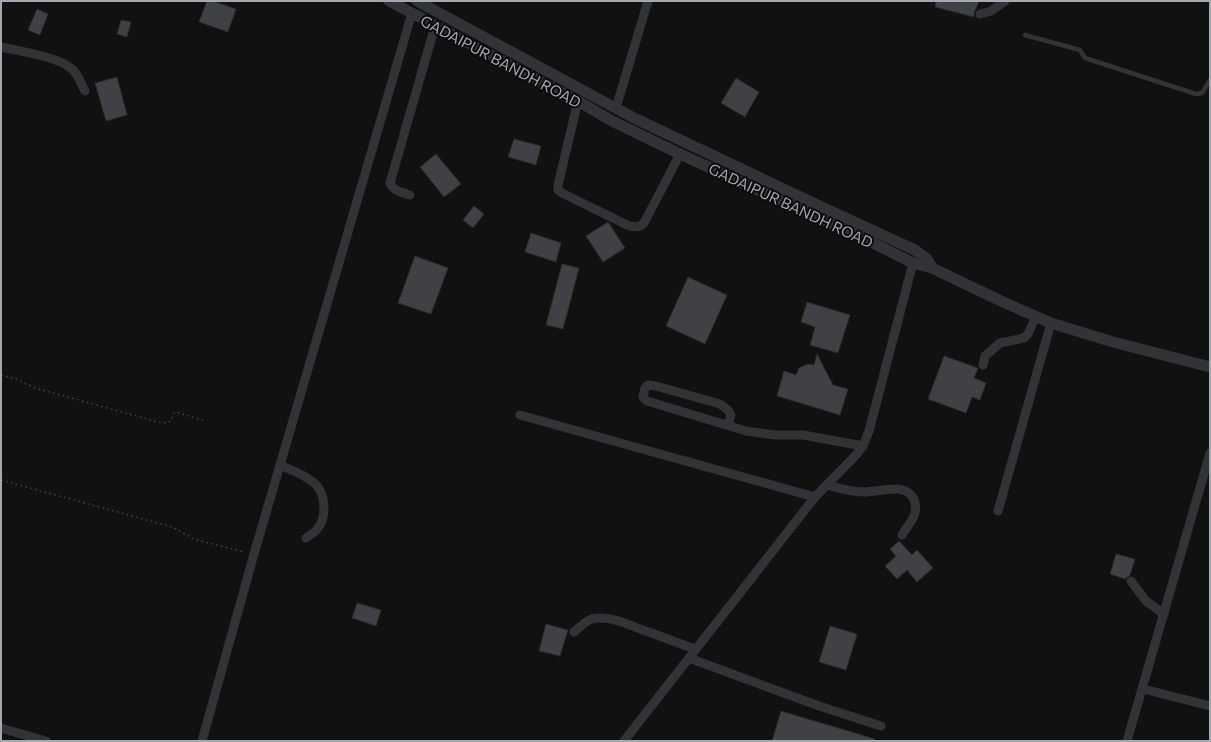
<svg xmlns="http://www.w3.org/2000/svg" width="1211" height="742" font-family="Commissioner,sans-serif">
	<style>
		.building { fill: #404145; stroke: #2b2b2e }
		.lines { fill: none; stroke-linecap: round; stroke-linejoin: round }
		.path { stroke: #383a3e; stroke-width: 1.5; stroke-dasharray: 2 3; stroke-linecap: butt }
		.service { stroke: #323337; stroke-width: 4.5 }
		.minor { stroke: #323337; stroke-width: 9 }
		.tertiary { stroke: #323337; stroke-width: 11 }
		.labels { text-anchor: middle; dominant-baseline: central; stroke-width: 4; stroke-linejoin: round; paint-order: stroke }
		.street-label { font-size: 15px; fill: #a3a8b2; stroke: #0c0c0d }
	</style>
	<rect width="100%" height="100%" fill="#111112"/>
	<g class="building">
		<path d="M207 1H213L236 9 228 32 199 22Z"/>
		<path d="M936 1H979L974 13V17L935 7Z"/>
		<path d="M37 9 48 14 40 35 28 30Z"/>
		<path d="M121 20 131 22 127 37 117 34Z"/>
		<path d="M117 77 127 115 106 121 95 83Z"/>
		<path d="M736 78 759 92 745 117 721 103Z"/>
		<path d="M514 139 541 146 536 165 508 157Z"/>
		<path d="M436 154 461 184 444 197 420 167Z"/>
		<path d="M474 206 484 214 473 228 463 220Z"/>
		<path d="M608 222 625 248 603 262 586 236Z"/>
		<path d="M531 233 561 243 556 262 525 252Z"/>
		<path d="M415 256 448 268 431 314 398 303Z"/>
		<path d="M562 264 579 268 563 329 546 325Z"/>
		<path d="M688 277 727 295 705 344 666 326Z"/>
		<path d="M807 302 850 315 838 353 810 345 815 327 801 322Z"/>
		<path d="M817 354 833 385 848 389 840 415 777 396 784 371 796 375 799 368 808 364 814 365Z"/>
		<path d="M944 356 978 368 974 378 986 383 980 400 972 397 966 413 928 399Z"/>
		<path d="M899 541 912 555 917 550 933 568 917 582 907 570 897 579 885 566 896 556 890 549Z"/>
		<path d="M1116 554 1135 559 1130 575 1125 579 1110 574Z"/>
		<path d="M357 603 381 610 376 626 352 618Z"/>
		<path d="M546 624 568 630 560 656 539 651Z"/>
		<path d="M830 626 857 634 846 670 819 662Z"/>
		<path d="M781 711 875 739V741H772Z"/>
	</g>
	<g class="lines">
		<g class="path">
			<path d="M1 375 16 379 35 388 158 422 165 423 171 421 173 414 176 412 205 421"/>
			<path d="M1 480 172 527 194 539 244 552"/>
		</g>
		<path class="service" d="M1025 35 1080 50 1085 58 1196 94 1202 93 1210 80"/>
		<g class="minor">
			<path d="M980 14 991 11 1005 1"/>
			<path d="M1 47C18 51 60 57 72 69 78 74 81 84 85 91"/>
			<path d="M578 101 558 185V190L562 193 629 226C636 227 639 228 644 223L680 154"/>
			<path d="M616 108 648 1"/>
			<path d="M410 195C402 192 393 191 390 183L435 26"/>
			<path d="M983 365 985 356 1000 343 1024 338 1028 334 1036 316"/>
			<path d="M520 415 815 497"/>
			<path d="M728 424 731 415 728 410 720 404 656 386 648 385 645 388 643 397 647 401 746 431 775 435H803L863 446"/>
			<path d="M280 465C291 470 304 474 313 482 326 492 327 516 318 528 315 533 310 535 306 538"/>
			<path d="M827 485C839 488 851 492 864 492 874 492 884 489 895 489 909 489 918 498 915 513 913 521 906 528 902 535"/>
			<path d="M998 511 1051 323"/>
			<path d="M1131 581 1146 601 1164 614"/>
			<path d="M574 632C581 626 588 618 598 618 613 617 629 625 643 630 660 636 678 643 695 649"/>
			<path d="M689 658 819 706 881 726"/>
			<path d="M1143 689 1210 706"/>
			<path d="M1 728 46 741"/>
			<path d="M202 741 254 554 412 13"/>
			<path d="M624 741 815 497 856 455 863 446 869 431 913 263"/>
			<path d="M1127 741 1210 453"/>
		</g>
		<g class="tertiary">
			<path d="M389 1 578 101 612 121 680 154 869 241 913 263 932 268 1003 302 1051 323 1113 342 1210 367"/>
			<path d="M417 1 634 118 811 202 915 250 927 259 932 268"/>
		</g>
	</g>
	<g class="labels">
		<g class="street-label">
			<text transform="translate(501 61) rotate(28)">GADAIPUR BANDH ROAD</text>
			<text transform="translate(791 205) rotate(25)">GADAIPUR BANDH ROAD</text>
		</g>
	</g>
	<rect width="1211" height="742" fill="none" stroke="#a3a8b2" stroke-width="4"/>
</svg>
